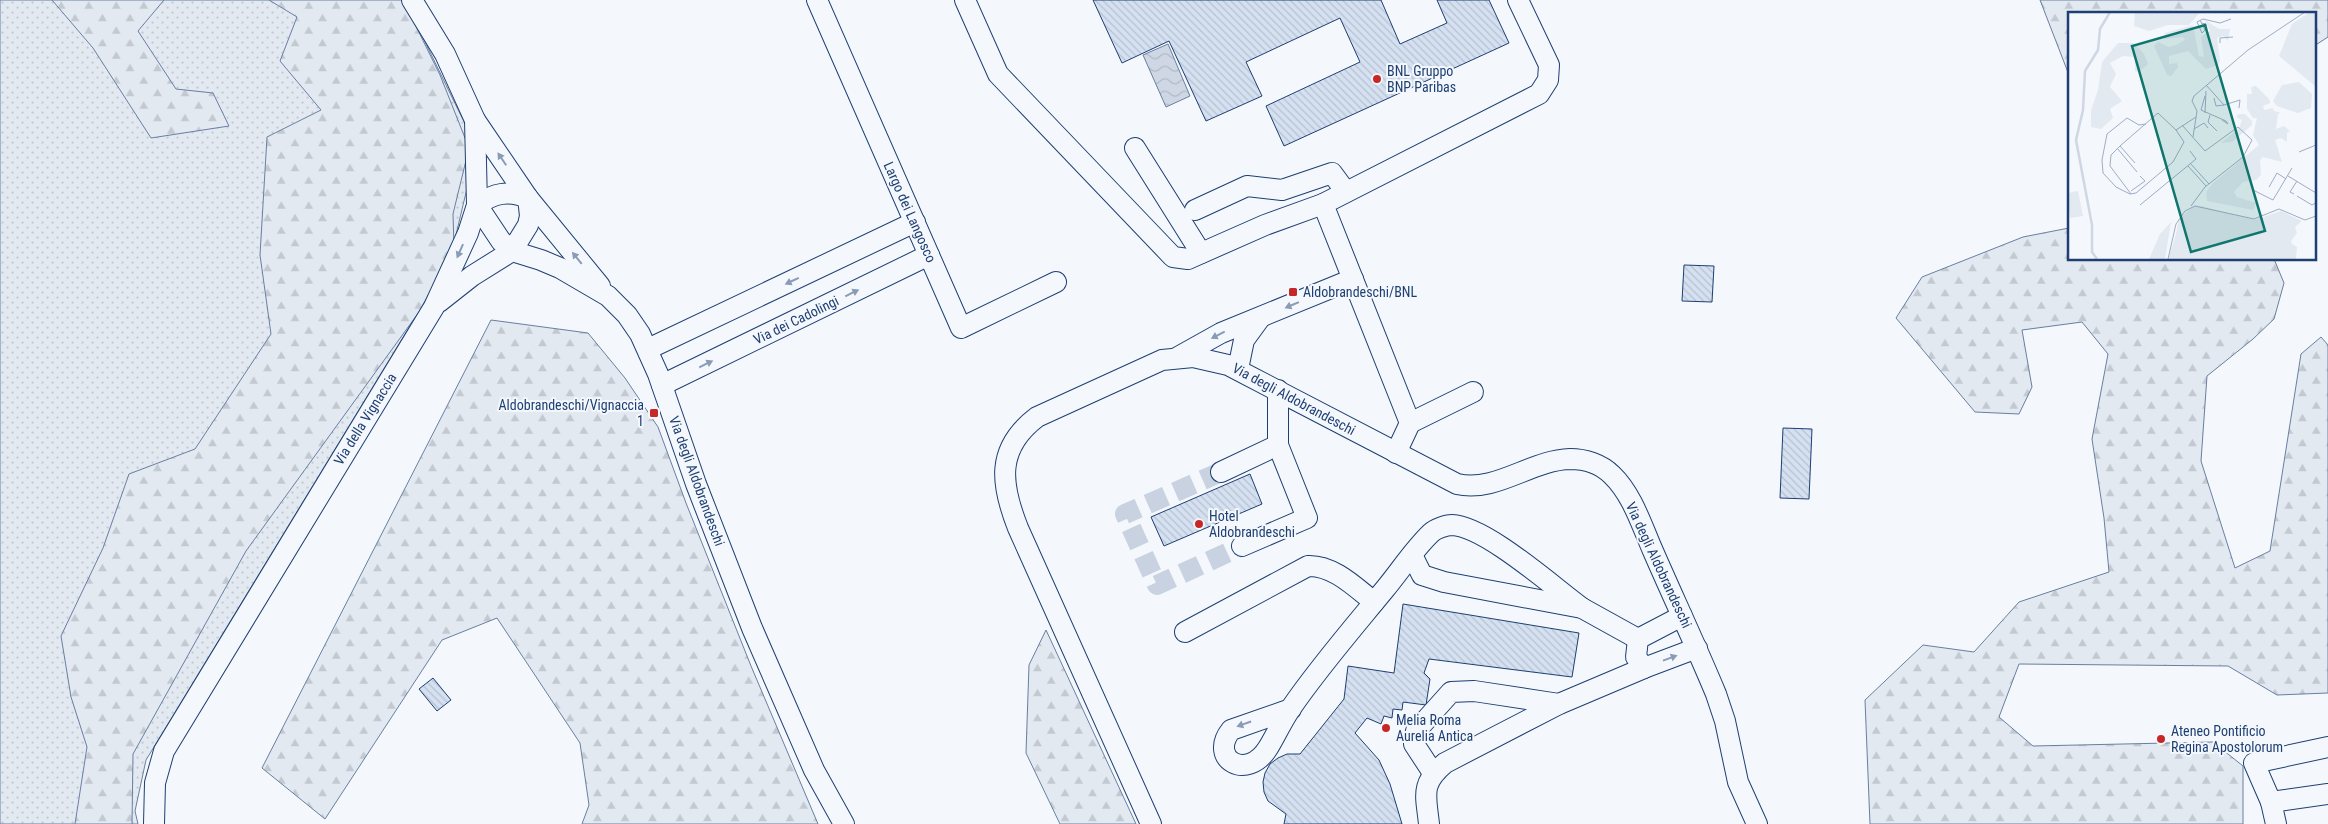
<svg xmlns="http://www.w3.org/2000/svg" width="2328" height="824" font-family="'Roboto Condensed',sans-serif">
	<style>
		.green { fill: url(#green-dots); stroke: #687fa3 }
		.forest { fill: url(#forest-firs); stroke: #687fa3 }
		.water { fill: url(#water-waves); stroke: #687fa3 }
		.building { fill: url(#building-back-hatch); stroke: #1d3f73 }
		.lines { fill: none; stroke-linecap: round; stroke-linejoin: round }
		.minor-tunnel { stroke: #c9d2e0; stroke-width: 20; stroke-dasharray: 20 10; stroke-linecap: butt }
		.minor-casing { stroke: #1d3f73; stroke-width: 22 }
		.minor { stroke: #f4f7fb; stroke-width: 20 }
		.oneway { fill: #889bb7 }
		.poi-dot { fill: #c62828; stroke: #f4f7fb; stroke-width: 2 }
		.labels { text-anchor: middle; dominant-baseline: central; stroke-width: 4; stroke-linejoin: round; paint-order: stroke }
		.poi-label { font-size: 14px; fill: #1d3f73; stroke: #f4f7fb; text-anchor: start }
		.street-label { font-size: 14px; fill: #1d3f73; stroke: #f4f7fb }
		.inset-river { fill: none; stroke: #cfd7e4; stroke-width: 2.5 }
		.inset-road { fill: none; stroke: #9eadc5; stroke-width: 1 }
		.view { fill: #0f766e; fill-opacity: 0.15; stroke: #0f766e; stroke-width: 2.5 }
		.inset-edge { fill: none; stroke: #1d3f73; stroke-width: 2.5 }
	</style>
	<defs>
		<pattern id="green-dots" width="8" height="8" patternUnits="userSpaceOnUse" patternTransform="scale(1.25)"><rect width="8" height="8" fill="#e3e9f0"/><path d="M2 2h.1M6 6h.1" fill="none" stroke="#c2c9d1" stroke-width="1.8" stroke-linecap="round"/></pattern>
		<pattern id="forest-firs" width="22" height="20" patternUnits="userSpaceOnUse" patternTransform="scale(1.25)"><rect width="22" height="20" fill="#e3e9f0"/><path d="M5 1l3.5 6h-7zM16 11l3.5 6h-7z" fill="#c2c9d1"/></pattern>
		<pattern id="water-waves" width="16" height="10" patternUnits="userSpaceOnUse" patternTransform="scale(1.25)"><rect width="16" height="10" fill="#cfd7e4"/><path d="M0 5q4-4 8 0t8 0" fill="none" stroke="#b1bac7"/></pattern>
		<pattern id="building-back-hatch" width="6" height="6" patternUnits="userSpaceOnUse" patternTransform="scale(1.25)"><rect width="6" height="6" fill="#d5e0f0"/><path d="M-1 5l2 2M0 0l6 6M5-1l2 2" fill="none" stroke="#b6c1d1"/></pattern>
	</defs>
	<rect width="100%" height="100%" fill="#f4f7fb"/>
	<path class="green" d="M0 0H401L407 5 469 132V180L450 260 146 760 135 811 138 824H0Z"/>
	<g class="forest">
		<path d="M52 0H164L138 31 176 89 213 93 229 126 151 138 93 48Z"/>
		<path d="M269 0H403L440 75 469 148 453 214 454 247 419 312 246 551 133 754 132 824H75L87 747 71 697 61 636 103 548 129 474 195 449 271 334 260 255 267 137 321 110 280 61 297 17Z"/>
		<path d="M2040 0H2328V37L2314 46V14H2069V75Z"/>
		<path d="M2069 228V259H2274L2284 283 2274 319 2253 339 2207 376 2201 461 2235 568 2270 551 2301 354 2321 337 2328 345V693L2277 695 2228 666 2019 664 1999 717 2033 746 2213 742 2243 766V824H1870L1865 700 1923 645 1974 652 2019 602 2109 572 2104 518 2092 439 2108 354 2082 322 2022 330 2032 387 2019 414 1975 412 1896 318 1922 277 2023 237Z"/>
		<path d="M491 320 588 333 625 378 658 427 686 503 751 666 818 824H582L589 805 580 743 497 618 442 640 325 819 262 768Z"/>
		<path d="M1046 630 1136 824H1060L1026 753 1029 665Z"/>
	</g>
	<path class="water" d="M1168 44 1190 96 1166 107 1143 55Z"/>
	<g class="building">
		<path d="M1093 0H1381L1400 44 1447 23 1437 0H1489L1509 43 1284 146 1266 106 1360 62 1340 18 1246 62 1262 96 1206 121 1169 41 1122 63Z"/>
		<path d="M1684 265 1714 266 1712 302 1682 301Z"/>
		<path d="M1783 428 1812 429 1809 499 1780 498Z"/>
		<path d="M1250 474 1262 504 1164 546 1151 517Z"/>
		<path d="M1403 604 1579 633 1572 677 1429 659 1424 673 1430 679 1426 705 1403 702 1402 710 1393 709 1392 718 1384 716 1381 724 1367 718 1355 733 1379 760 1390 784 1402 824H1284L1286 814 1268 801 1264 792 1263 782 1265 773 1270 764 1278 758 1287 754H1300L1344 699 1348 666 1394 673Z"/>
		<path d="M433 678 451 700 437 711 419 689Z"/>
	</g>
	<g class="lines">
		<path class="minor-tunnel" d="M1221 472 1125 514 1157 585 1242 546"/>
		<g class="minor-casing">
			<g id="minor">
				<path d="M817 0 961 328 1056 282"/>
				<path d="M965 0 998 74 1173 257 1188 259 1265 225 1323 204"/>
				<path d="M475 120 528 198 600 286"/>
				<path d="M1135 148 1201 253"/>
				<path d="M477 205 501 241 512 251 541 260 560 268 608 296 627 315 640 334 658 374 696 484 752 628 814 770 844 824"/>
				<path d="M477 205C494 193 508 190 528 198"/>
				<path d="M1195 210 1247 186 1282 190 1332 173 1346 192"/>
				<path d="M439 302 472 276 512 251 528 225 530 216 528 198"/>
				<path d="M648 349 915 222"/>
				<path d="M1178 357 1221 333 1353 279"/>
				<path d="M1238 369 1244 340 1260 318"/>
				<path d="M662 385 929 255"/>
				<path d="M1410 423 1473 392"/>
				<path d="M1396 453 1410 423 1323 204 1539 94 1548 80 1549 65 1518 0"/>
				<path d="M1221 472 1278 445"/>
				<path d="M1242 546 1307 518 1278 445V390"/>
				<path d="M1412 555 1422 575 1444 582 1582 608 1638 639"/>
				<path d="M1185 632 1308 566C1333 565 1355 587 1374 602"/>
				<path d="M1644 668 1636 657 1638 639 1682 616"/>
				<path d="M1291 709 1231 730C1208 759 1247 782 1268 748 1276 735 1282 721 1291 708 1319 667 1353 628 1385 589 1400 571 1414 549 1431 533 1435 529 1446 525 1452 525 1485 526 1552 586 1582 608"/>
				<path d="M1433 773 1414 744 1416 731 1451 692 1474 691 1559 704"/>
				<path d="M2271 802 2254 763 2328 747"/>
				<path d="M154 824 155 783 164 751 434 307 468 233 477 205 475 120 445 54 412 0"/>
				<path d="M1151 824 1018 528C1001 485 995 449 1037 417L1162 360 1193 357 1228 365 1457 484C1496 493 1531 460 1570 459 1585 459 1601 464 1612 475 1632 494 1642 526 1653 551 1674 599 1696 646 1716 694L1725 721 1738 782 1757 824"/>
				<path d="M1429 824C1426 795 1420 784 1445 763L1559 704 1644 668 1697 648"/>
				<path d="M2276 824 2271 802 2328 794"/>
			</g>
		</g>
		<use href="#minor" class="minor"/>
	</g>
	<defs><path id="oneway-solid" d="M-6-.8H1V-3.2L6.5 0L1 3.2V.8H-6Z" transform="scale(1.25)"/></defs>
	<g class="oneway">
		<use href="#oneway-solid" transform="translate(502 159) rotate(-124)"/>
		<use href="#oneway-solid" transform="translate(460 251) rotate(114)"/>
		<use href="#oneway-solid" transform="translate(577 258) rotate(-129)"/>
		<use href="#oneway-solid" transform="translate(792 281) rotate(155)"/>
		<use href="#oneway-solid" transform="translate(852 293) rotate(-26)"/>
		<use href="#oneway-solid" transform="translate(1292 305) rotate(157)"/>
		<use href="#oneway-solid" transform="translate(1218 335) rotate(153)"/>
		<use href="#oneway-solid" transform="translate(706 364) rotate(-26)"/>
		<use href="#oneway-solid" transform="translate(1670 658) rotate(-20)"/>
		<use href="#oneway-solid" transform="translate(1244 724) rotate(161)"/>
	</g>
	<g class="poi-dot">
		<circle cx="1377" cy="79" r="5"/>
		<rect x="1288" y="287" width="10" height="10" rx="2.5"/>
		<rect x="649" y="408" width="10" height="10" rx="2.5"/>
		<circle cx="1199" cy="524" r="5"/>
		<circle cx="1386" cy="728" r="5"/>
		<circle cx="2161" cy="739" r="5"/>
	</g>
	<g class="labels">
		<g class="poi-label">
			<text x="1387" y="71">BNL Gruppo<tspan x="1387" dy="16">BNP Paribas</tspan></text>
			<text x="1303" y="292">Aldobrandeschi/BNL</text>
			<text x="644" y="405" text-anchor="end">Aldobrandeschi/Vignaccia<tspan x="644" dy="16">1</tspan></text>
			<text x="1209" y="516">Hotel<tspan x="1209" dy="16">Aldobrandeschi</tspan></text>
			<text x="1396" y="720">Melia Roma<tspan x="1396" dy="16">Aurelia Antica</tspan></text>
			<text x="2171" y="731">Ateneo Pontificio<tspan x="2171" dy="16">Regina Apostolorum</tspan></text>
		</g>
		<g class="street-label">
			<text transform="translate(910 212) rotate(66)">Largo dei Langosco</text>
			<text transform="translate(796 320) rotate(-26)">Via dei Cadolingi</text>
			<text transform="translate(1294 399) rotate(28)">Via degli Aldobrandeschi</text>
			<text transform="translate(365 419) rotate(-58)">Via della Vignaccia</text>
			<text transform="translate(697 481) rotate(70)">Via degli Aldobrandeschi</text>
			<text transform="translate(1659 565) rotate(65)">Via degli Aldobrandeschi</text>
		</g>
	</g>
	<g transform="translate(2068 12)">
		<rect width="248" height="248" fill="#f4f7fb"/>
		<path d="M127 194 187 208 213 199 234 209 227 215 229 221 223 229 228 247H100L114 204ZM103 210 97 247H81L92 222Z" fill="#e3e9f0"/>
		<path d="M67 0 110 1 132 0 121 13H100L81 19 66 14ZM137 8 151 17H162L160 29 155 24 149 26 152 49 150 53 138 57 120 39 101 44V52L109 51 110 55 103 64 99 63 86 34 90 30 101 35 108 33 117 28 115 25 96 27 97 21 125 13 131 44 136 45 133 25 142 19ZM50 31H66L76 42 80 52 71 60 67 59V45L55 44 42 51 48 62 42 75 54 89 42 97 45 106 33 117 23 115V98L30 78 34 50ZM231 70 244 82 243 96 230 101 209 94 205 89 214 73ZM188 74 201 87 202 91 195 94 196 98 205 96 206 99 213 101 210 102 208 117 216 114 222 119 219 121V130L213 126 207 128 214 150 195 145 192 148 193 163 188 168 175 170 166 180 169 185 188 191 185 198 139 189 138 180 145 171 191 133 185 123 189 106H185L179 97V82H184L183 75ZM171 102H177L184 109V113L164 130 153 131 171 116 174 108 168 105ZM134 194 187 209 204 203H209L210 207 178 219 162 217 158 212 146 208 129 213 125 209 117 214 115 224 123 227 129 217 132 223 122 236 116 237 115 232H111L107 236 108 247H103L111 207 125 195ZM222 231 229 235 228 247H211ZM183 238 200 239 195 246 166 247Z" fill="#e3e9f0"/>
		<path d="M242 0 248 2 247 74 211 44 224 12ZM10 179 15 204 2 206 0 181Z" fill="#e3e9f0"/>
		<path class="inset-river" d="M29 247 24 240V213L8 128 15 98 17 59 30 38 32 17 42 0"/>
		<path class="inset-road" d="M132 8 137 18 139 17 138 12 133 11M137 18 134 21 129 10 135 7 152 11 163 7M152 31V26L165 25M138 73 156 93 172 88 171 96M137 84 133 98 158 109 160 112 154 108M146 86 148 94 156 93M137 101 138 79M142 103 140 110 149 119M78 112 71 113 59 106 39 122 34 148 35 161 48 175 62 182 68 181 105 150 116 130 108 118M114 113 137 139 170 115 184 128 175 145 137 175 123 194M126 117 136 111 140 116M125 125 129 99 124 89 126 84 180 38 237 0M52 134 43 143 42 154 63 182M49 136 69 160M231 140 248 133M67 151 52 134 90 101 108 118 128 105M122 151 141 172M120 154 138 174M220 164 248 181M201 175 209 161 218 167M185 178 205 188 224 156M63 179 77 169 72 164M226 182 222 180 229 169M229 184 244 193 248 191M72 193 128 147 122 139M100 247 108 212 117 199 127 194 186 207 211 197 237 208 248 204"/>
		<path class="view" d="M137 13 197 219 123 240 64 34Z"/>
		<rect width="248" height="248" class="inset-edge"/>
	</g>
</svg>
